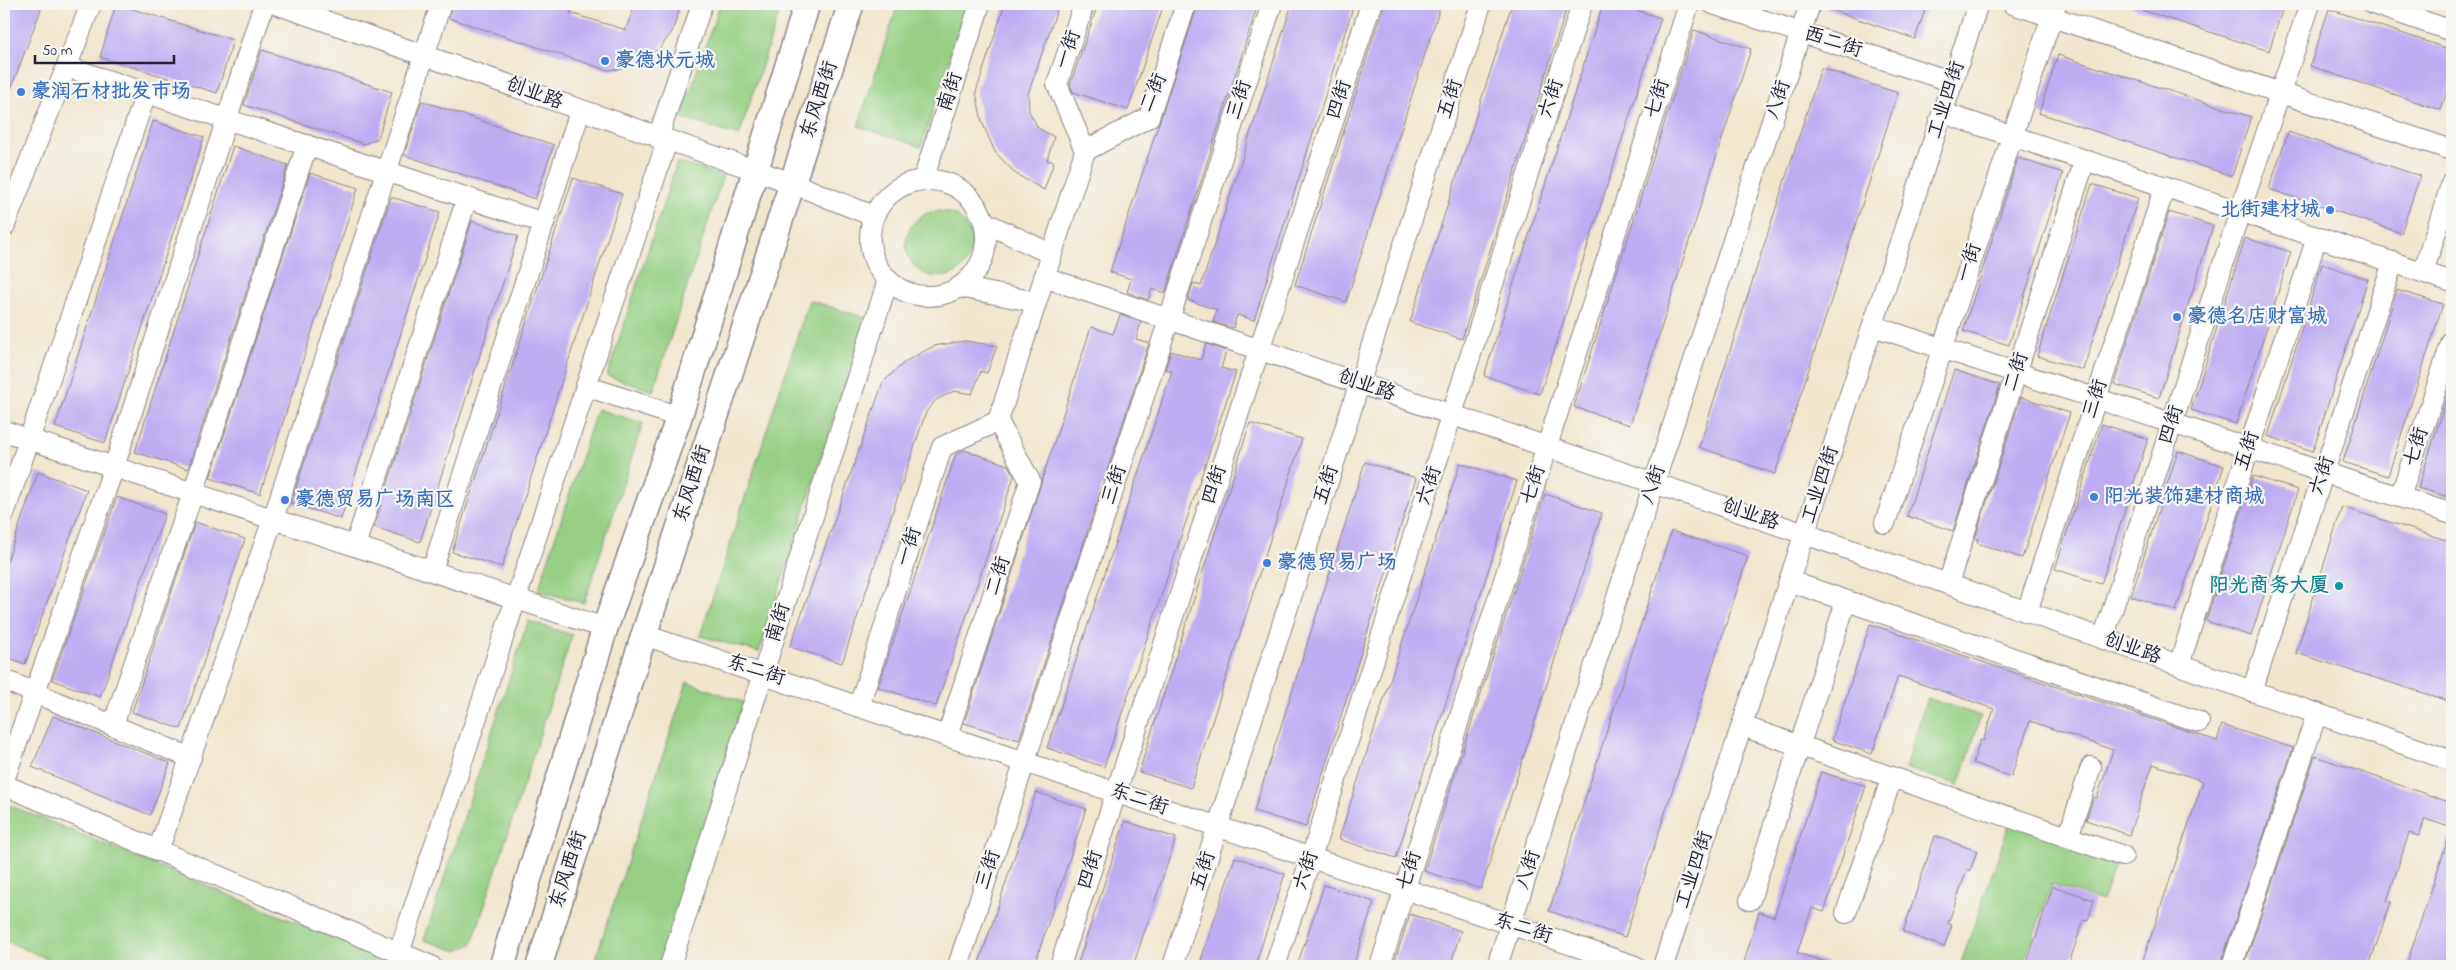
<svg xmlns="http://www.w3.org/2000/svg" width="2456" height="970" font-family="'Indie Flower','LXGW WenKai TC',sans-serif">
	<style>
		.green { fill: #96cf83; stroke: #5c785f }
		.building { fill: #bdacf2 }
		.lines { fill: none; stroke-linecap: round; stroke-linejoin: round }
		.minor-casing { stroke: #8a8484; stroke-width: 22 }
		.major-casing { stroke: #8a8484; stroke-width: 28 }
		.minor { stroke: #fff; stroke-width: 20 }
		.major { stroke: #fff; stroke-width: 25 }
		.shop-dot { fill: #3f7fe0; stroke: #f6f6f2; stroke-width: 2 }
		.culture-dot { fill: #0f9aa8; stroke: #f6f6f2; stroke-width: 2 }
		.labels { text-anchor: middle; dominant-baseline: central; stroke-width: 4.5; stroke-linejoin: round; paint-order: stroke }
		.street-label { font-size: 20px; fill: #22223b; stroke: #f6f6f2 }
		.shop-label { font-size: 20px; font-weight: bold; fill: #366cbe; stroke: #f6f6f2; text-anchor: start }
		.culture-label { font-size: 20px; font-weight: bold; fill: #0d838f; stroke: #f6f6f2; text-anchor: end }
	</style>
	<rect width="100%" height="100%" fill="#f6f6f2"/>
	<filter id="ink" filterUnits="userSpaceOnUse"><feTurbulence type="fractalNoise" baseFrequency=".02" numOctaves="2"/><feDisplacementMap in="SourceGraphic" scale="10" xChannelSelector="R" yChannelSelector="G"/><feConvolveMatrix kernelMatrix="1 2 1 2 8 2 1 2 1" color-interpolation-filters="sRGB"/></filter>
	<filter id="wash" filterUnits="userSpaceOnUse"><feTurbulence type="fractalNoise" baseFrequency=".0096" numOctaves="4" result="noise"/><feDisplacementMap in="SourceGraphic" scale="20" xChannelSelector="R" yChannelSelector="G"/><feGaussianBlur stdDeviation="1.12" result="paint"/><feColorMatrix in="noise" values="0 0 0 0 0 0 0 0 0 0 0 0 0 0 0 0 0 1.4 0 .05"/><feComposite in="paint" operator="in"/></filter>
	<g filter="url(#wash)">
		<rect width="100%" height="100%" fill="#f1e5cd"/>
		<g class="green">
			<path d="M720 4H782L739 136 681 118Z"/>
			<path d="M898 4H967L921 147 858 126Z"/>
			<path d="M677 162 723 176 653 391 607 376Z"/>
			<circle cx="939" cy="244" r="33"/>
			<path d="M809 300 866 318 759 652 700 636Z"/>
			<path d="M597 409 643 423 584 603 538 591Z"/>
			<path d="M528 621 572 635 472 944 457 951 424 940Z"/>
			<path d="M687 682 743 702 659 966H593Z"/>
			<path d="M1927 698 1981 716 1959 785 1905 768Z"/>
			<path d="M4 803 403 966H109L93 960 83 966H64L4 940Z"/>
			<path d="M2010 822 2117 860 2102 901 2052 884 2023 966H1960Z"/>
		</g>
		<g id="blocks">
			<g class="building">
				<path d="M4 4H43L5 104 4 103Z"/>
				<path d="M116 4 233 40 217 93 100 57Z"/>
				<path d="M453 4H573L570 13 626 30 635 4H681L672 32 659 49 635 64 621 69 607 70 449 18Z"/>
				<path d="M1005 4H1059L1028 94 1029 111 1038 128 1054 137 1047 160 1054 162 1044 190 1016 174 995 152 982 122 976 92Z"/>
				<path d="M1098 4H1164L1128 110 1073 92 1070 85Z"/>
				<path d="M1198 4H1258L1165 293 1152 289 1148 300 1127 292 1131 279 1110 272Z"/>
				<path d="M1292 4H1354L1254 320 1237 315 1233 328 1213 322 1217 310 1188 300 1193 283 1201 286Z"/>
				<path d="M1384 4H1441L1346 302 1295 285Z"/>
				<path d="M1512 4H1568L1462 339 1410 322Z"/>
				<path d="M1603 4H1617L1661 18 1540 394 1484 376Z"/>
				<path d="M1822 4H1927L1915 39 1821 6Z"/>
				<path d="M2133 4H2284L2269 51 2132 7Z"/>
				<path d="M2329 9 2452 50V77L2441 110 2310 66Z"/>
				<path d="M1694 30 1751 49 1630 425 1574 407Z"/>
				<path d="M262 50 392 92 378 138 364 144 244 105Z"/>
				<path d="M2058 55 2251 117 2232 176 2039 113Z"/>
				<path d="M1821 68 1898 93 1775 474 1699 447Z"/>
				<path d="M422 101 554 145 535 199 404 155Z"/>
				<path d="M153 121 204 137 105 443 55 427Z"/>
				<path d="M2288 132 2420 176 2401 233 2269 189Z"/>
				<path d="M233 146 288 165 188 469 135 452Z"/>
				<path d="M2018 158 2063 173 2009 345 1963 331Z"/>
				<path d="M310 173 358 188 260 494 210 478Z"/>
				<path d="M573 178 622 194 502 567 452 552Z"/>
				<path d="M2092 184 2138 198 2083 370 2037 356Z"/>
				<path d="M391 197 440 212 341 519 291 503Z"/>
				<path d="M2169 212 2213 226 2159 398 2114 384Z"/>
				<path d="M472 221 518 236 420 542 374 527Z"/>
				<path d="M2245 238 2291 252 2236 424 2191 410Z"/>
				<path d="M2322 264 2368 279 2313 451 2268 436Z"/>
				<path d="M2397 290 2443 304 2388 476 2343 462Z"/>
				<path d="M1120 315 1141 322 1136 339 1149 343 1019 740 964 723 1091 327 1113 334Z"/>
				<path d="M965 341 997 346 987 373 981 371 972 394 954 391 936 400 926 412 842 663 790 647 883 382 906 361 934 346Z"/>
				<path d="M1206 344 1226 351 1221 368 1236 372 1104 767 1047 748 1172 371 1165 369 1171 351 1201 360Z"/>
				<path d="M1954 370 2000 385 1953 531 1907 516Z"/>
				<path d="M2449 391 2452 392V498L2418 488Z"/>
				<path d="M2021 397 2070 413 2022 558 1977 543 1978 539 1975 538Z"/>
				<path d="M1250 423 1302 439 1191 788 1139 772Z"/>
				<path d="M2102 424 2148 439 2101 584 2055 569Z"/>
				<path d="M964 450 1008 465 1014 476 936 706 878 687 956 454Z"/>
				<path d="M2178 451 2224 466 2176 611 2131 596Z"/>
				<path d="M1365 462 1416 478 1306 827 1254 811Z"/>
				<path d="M1460 463 1517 481 1396 858 1339 839Z"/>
				<path d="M38 472 87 490 25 664 4 656V570Z"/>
				<path d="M2253 476 2298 490 2251 636 2206 621Z"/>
				<path d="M1545 494 1602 513 1481 889 1424 871Z"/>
				<path d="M117 497 165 514 100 697 52 680Z"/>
				<path d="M2342 507 2452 542V702L2296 653Z"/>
				<path d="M195 522 245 539 181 729 132 712Z"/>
				<path d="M1671 531 1748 556 1625 937 1549 911Z"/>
				<path d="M1870 624 2217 741 2222 725 2293 748 2220 966H2163L2143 960 2203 781 2153 764 2129 835 2086 820 2094 797 2097 798 2113 750 2030 721 2011 777 1973 763 1980 740 1983 741 1994 709 1898 676 1872 754 1832 740Z"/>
				<path d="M53 716 170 763 150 815 32 767Z"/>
				<path d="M2315 756 2452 803V828L2425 819 2419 836 2409 833 2387 901 2391 902 2369 966H2244Z"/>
				<path d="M1821 772 1866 786 1824 912 1812 908 1797 953 1829 963V966H1743L1759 912 1774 917Z"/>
				<path d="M1036 792 1086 809 1034 966H978Z"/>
				<path d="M1125 821 1176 838 1133 966H1077Z"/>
				<path d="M1935 836 1977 851 1970 871 1967 869 1948 924 1952 925 1944 947 1903 932Z"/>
				<path d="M2449 836 2452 837V966H2406Z"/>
				<path d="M1235 857 1285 874 1255 966H1199Z"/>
				<path d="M1324 885 1374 902 1353 966H1297Z"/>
				<path d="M2053 886 2094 900 2088 920 2084 919 2068 966H2026Z"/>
				<path d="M1410 914 1461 931 1450 966H1393Z"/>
			</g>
		</g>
	</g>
	<g filter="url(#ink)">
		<use href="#blocks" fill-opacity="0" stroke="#8a8484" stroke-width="1"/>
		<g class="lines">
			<g class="minor-casing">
				<g id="minor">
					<path d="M276 4 792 183 873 216"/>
					<path d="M1084 4 1057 84 1085 151"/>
					<path d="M1713 4 1953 82"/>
					<path d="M2013 4 2452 150"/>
					<path d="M2373 4 2452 31"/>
					<path d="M67 67 544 223"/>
					<path d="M1943 113 2452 282"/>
					<path d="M658 138 702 4"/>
					<path d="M1085 151 1149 117 1186 4"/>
					<circle cx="928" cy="238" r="58"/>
					<path d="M923 180 980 4"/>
					<path d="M984 222 1051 254"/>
					<path d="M4 227 91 4"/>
					<path d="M2423 272 2452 182"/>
					<path d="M1044 277 1805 534 2452 761"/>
					<path d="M959 287 1036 302"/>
					<path d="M1873 326 2452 514"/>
					<path d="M586 386 679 417"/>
					<path d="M998 421 1085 151"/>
					<path d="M4 431 605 628"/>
					<path d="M2400 497 2452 341"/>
					<path d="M4 514 146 93"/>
					<path d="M1885 523 2056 4"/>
					<path d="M355 546 467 198"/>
					<path d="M432 571 580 111"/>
					<path d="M1789 581 2199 722"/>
					<path d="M1948 584 2085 160"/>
					<path d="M2027 612 2165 186"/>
					<path d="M644 635 1635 966"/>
					<path d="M2103 639 2240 211 2310 4"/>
					<path d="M2179 665 2317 237"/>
					<path d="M4 680 191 758"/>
					<path d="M2252 691 2393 262"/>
					<path d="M859 706 942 447 998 421"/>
					<path d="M113 725 193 493 307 145"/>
					<path d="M1742 726 2123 856"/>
					<path d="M947 736 1030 481 998 421"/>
					<path d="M4 780 114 467 264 4"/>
					<path d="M4 785 431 966"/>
					<path d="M2068 837 2091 767"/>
					<path d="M158 851 273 519 441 4"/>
					<path d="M1750 900 1846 601"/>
					<path d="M1846 913 1892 777"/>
					<path d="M399 953 667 141"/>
					<path d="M670 966 888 280"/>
					<path d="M958 966 1272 4"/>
					<path d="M1060 966 1371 4"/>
					<path d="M1173 966 1481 4"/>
					<path d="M1275 966 1311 858 1582 4"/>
					<path d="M1380 966 1689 4"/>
					<path d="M1497 966 1810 4"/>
					<path d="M1663 966 1978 4"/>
					<path d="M2232 966 2317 713"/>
				</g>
			</g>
			<g class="major-casing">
				<g id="major">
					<path d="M502 966 605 628 679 417 807 4"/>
					<path d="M539 966 644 635 851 4"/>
				</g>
			</g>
			<use href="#minor" class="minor"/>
			<use href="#major" class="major"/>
		</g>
	</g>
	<g class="shop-dot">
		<circle cx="605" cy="61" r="5"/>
		<circle cx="21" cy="92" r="5"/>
		<circle cx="2330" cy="210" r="5"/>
		<circle cx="2177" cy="317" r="5"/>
		<circle cx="2094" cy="497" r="5"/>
		<circle cx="285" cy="500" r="5"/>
		<circle cx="1267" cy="563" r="5"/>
	</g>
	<circle class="culture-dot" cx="2339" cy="586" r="5"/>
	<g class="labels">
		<g class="street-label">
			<text transform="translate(1833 43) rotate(18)">西二街</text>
			<text transform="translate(1069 50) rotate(-71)">一街</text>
			<text transform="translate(951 92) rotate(-72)">南街</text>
			<text transform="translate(1154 93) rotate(-67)">二街</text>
			<text transform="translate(534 94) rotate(20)">创业路</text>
			<text transform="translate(1451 99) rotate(-72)">五街</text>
			<text transform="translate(1552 99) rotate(-72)">六街</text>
			<text transform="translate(1658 99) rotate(-72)">七街</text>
			<text transform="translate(820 100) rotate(-72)">东风西街</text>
			<text transform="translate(1240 100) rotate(-72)">三街</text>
			<text transform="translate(1340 100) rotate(-72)">四街</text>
			<text transform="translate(1779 100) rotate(-72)">八街</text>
			<text transform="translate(1947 100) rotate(-72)">工业四街</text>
			<text transform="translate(1970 263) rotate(-72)">一街</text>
			<text transform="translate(2017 372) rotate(-72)">二街</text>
			<text transform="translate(1366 386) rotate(19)">创业路</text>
			<text transform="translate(2096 399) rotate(-72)">三街</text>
			<text transform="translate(2172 425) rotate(-72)">四街</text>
			<text transform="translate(2417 447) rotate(-72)">七街</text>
			<text transform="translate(2248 451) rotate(-72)">五街</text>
			<text transform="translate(2323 476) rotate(-72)">六街</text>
			<text transform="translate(693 484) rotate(-72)">东风西街</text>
			<text transform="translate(1115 485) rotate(-72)">三街</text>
			<text transform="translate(1215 485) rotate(-72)">四街</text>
			<text transform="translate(1327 485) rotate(-72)">五街</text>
			<text transform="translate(1534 485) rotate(-72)">七街</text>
			<text transform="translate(1654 485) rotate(-72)">八街</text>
			<text transform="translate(1821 485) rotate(-72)">工业四街</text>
			<text transform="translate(1430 486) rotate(-72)">六街</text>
			<text transform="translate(1750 515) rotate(19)">创业路</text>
			<text transform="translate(910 547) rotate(-72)">一街</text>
			<text transform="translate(999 576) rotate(-72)">二街</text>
			<text transform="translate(779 623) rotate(-73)">南街</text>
			<text transform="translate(2132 649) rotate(19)">创业路</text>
			<text transform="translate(756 671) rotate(18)">东二街</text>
			<text transform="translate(1139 800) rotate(19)">东二街</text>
			<text transform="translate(569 870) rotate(-72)">东风西街</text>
			<text transform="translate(989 870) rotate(-72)">三街</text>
			<text transform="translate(1091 870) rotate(-72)">四街</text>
			<text transform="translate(1529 870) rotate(-72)">八街</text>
			<text transform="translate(1695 870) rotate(-72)">工业四街</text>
			<text transform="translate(1204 871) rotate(-72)">五街</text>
			<text transform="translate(1307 871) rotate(-72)">六街</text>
			<text transform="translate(1410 871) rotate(-72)">七街</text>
			<text transform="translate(1523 929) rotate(18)">东二街</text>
		</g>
		<g class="shop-label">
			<text x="615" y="61">豪德状元城</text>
			<text x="31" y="92">豪润石材批发市场</text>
			<text x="2320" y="210" text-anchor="end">北街建材城</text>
			<text x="2187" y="317">豪德名店财富城</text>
			<text x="2104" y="497">阳光装饰建材商城</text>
			<text x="295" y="500">豪德贸易广场南区</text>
			<text x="1277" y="563">豪德贸易广场</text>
		</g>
		<g class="culture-label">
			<text x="2329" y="586">阳光商务大厦</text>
		</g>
	</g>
	<rect width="2456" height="970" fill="none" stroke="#f6f6f2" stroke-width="20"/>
	<path d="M35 55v8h139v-8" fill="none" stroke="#22223b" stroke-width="2.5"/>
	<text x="42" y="55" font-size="15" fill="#22223b" stroke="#f6f6f2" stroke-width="4" paint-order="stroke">50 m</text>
</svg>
